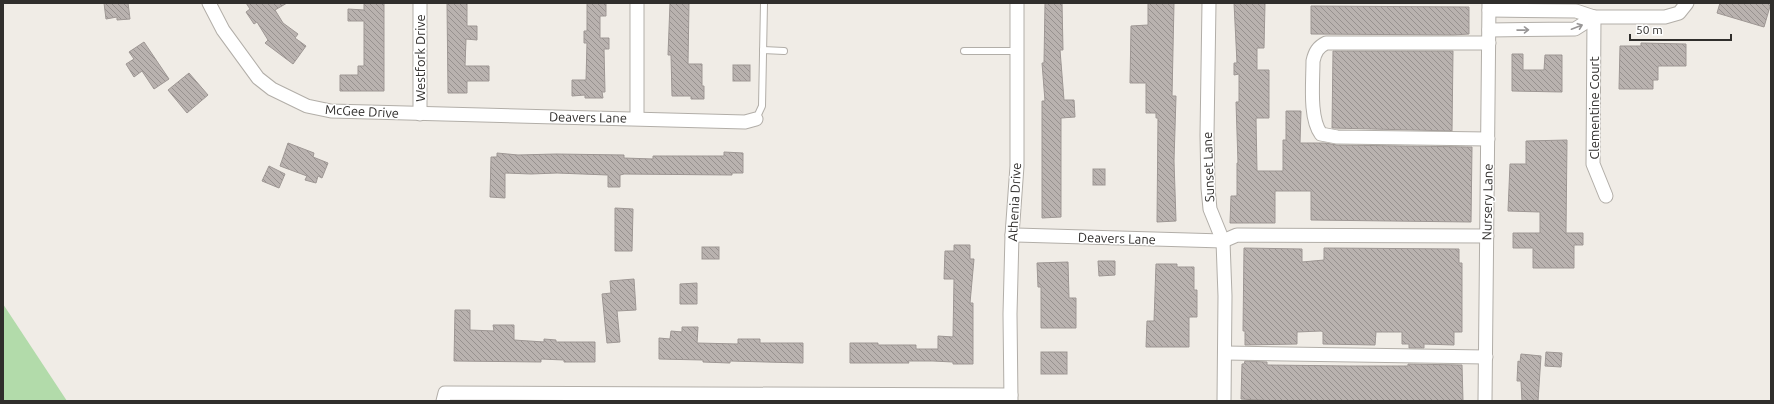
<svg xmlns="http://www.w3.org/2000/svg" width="1774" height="404" font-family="Ubuntu,sans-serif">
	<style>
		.water { fill: #b2dbaa }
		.building { fill: url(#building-back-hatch); stroke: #9e9794 }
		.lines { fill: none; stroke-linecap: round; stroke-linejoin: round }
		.lane-casing { stroke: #b2aea8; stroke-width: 8 }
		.street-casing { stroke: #b2aea8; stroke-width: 15 }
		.lane { stroke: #fff; stroke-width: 6 }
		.street { stroke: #fff; stroke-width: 13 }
		.oneway { stroke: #989696 }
		.labels { text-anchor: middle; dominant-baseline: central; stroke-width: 3; stroke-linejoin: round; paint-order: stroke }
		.street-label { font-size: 13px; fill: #302e2c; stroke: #fff }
	</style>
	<defs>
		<pattern id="building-back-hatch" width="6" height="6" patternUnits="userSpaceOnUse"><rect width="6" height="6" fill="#b9b2af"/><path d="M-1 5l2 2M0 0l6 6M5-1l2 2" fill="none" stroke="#97918f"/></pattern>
	</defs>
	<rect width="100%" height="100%" fill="#f0ece6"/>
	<path class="water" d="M3 304 67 401H4Z"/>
	<g class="building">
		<path d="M104 3H128L130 19 117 20V17L106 19Z"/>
		<path d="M246 3H287L275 10 283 23 298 34 295 38 306 46 293 64 265 43 268 40 257 22 254 24 246 12 250 9Z"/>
		<path d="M364 3H384V91H340V75H358V66H364V21H348V9L364 10Z"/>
		<path d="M447 3H467V26H477V40L466 39 465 66H489V81H467V93H448Z"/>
		<path d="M587 3H606V16H600V38H609V49H604L605 92H602L603 98H585V95L572 96V80H586L587 43H584V31H587Z"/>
		<path d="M670 3H689L688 64H702V86H704V99H691V96H672L671 55H668Z"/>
		<path d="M1045 3H1062L1063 50H1060L1064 100H1074L1075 117 1061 118V217L1042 218V101H1045L1042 63H1044Z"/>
		<path d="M1148 3H1174L1172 96H1176L1174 161 1176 221 1157 222 1158 118H1156V113H1146V83H1130L1131 26 1148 25Z"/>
		<path d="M1234 3H1265L1264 48H1257V70H1269V118H1256L1257 171H1283V140H1286V111H1301L1300 143H1325L1337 145 1472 147 1471 222 1311 220V191H1275V223H1230L1231 196H1237V163H1238L1236 102H1239V74L1234 75V63H1237Z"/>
		<path d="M1720 3H1771L1764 27 1717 13Z"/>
		<path d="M1311 6 1469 7V34L1453 35 1311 34Z"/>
		<path d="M144 42 169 79 154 89 142 71 134 77 126 64 134 59 129 52Z"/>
		<path d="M1641 43 1686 44V66H1658V80H1653V89H1619L1620 46H1641Z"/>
		<path d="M1333 51H1453L1452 131 1332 128Z"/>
		<path d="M1512 54H1523V70H1544L1545 55H1562V92L1512 91Z"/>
		<rect x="733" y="65" width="17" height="16"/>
		<path d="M189 73 208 95 187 113 168 90Z"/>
		<path d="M1567 140 1566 233H1583V245H1574V268H1533V248H1513V233H1540V212L1508 211 1510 164H1526V141Z"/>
		<path d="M288 143 314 153 313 157 328 163 322 178 318 176 316 183 305 180 307 176 280 166Z"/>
		<path d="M724 152 743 153V173H732V175L624 174 620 175V187H608V175L557 173 531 174 505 173V198L490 197 491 157H497V153L518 155 556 154 624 155V158L653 159V156H724Z"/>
		<path d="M269 166 285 174 279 188 262 181Z"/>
		<rect x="1093" y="169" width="12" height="16"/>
		<path d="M615 208 633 209 632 251H615Z"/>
		<path d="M954 245H970V259H974L970 303H973V364H953V362L933 361H908L909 363H850V343H878V345H916V349H938V336L953 337 954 279H944L945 251H954Z"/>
		<rect x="702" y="247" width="17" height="12"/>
		<path d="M1244 248 1302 249V262L1324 260V248L1459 249V263H1462V332H1454V345L1424 344V348H1409V344H1402V332H1376L1375 345 1323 344V332L1321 331 1297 332V344L1245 345V331H1243Z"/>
		<path d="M1098 261H1115V275L1099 276Z"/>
		<path d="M1068 262 1069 298H1076V328H1041V287H1038L1037 263Z"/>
		<path d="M1156 264H1177V267H1194V290H1197V317H1189V347H1146L1147 321H1154Z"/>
		<path d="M634 279 636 310 617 311 620 342 607 343 602 294 611 293 610 281Z"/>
		<path d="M697 283V304H680V284Z"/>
		<path d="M455 310H470V330L494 331 493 325H514V340L544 342V339L556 340V342H595V362H564V360L541 359V362L454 361Z"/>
		<path d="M682 327H698L697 343 738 344V339H760V343H803V363L730 361V363L703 362V360L659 359V338L670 339 671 331 682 332Z"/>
		<rect x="1041" y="352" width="26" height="22"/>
		<path d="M1546 352 1562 353 1561 367 1545 366Z"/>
		<path d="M1521 354 1541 356 1538 401H1522L1521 381H1517L1518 361 1520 362Z"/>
		<path d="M1245 361 1267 362V365L1349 366H1408V364L1462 365 1463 401H1275L1241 399 1242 364H1244Z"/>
	</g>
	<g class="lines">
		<g class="lane-casing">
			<g id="lane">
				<path d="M763 50 784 51"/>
				<path d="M964 51H1018"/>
				<path d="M756 119 762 106 764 3"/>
			</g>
		</g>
		<g class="street-casing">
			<g id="street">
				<path d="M209 3 223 30 258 78 272 89 307 106 331 111 745 122 756 119"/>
				<path d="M1209 3 1207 135 1208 188 1210 209 1223 241 1225 296 1224 401"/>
				<path d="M1489 10 1576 11 1594 17H1665L1679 13 1687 3"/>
				<path d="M1594 17 1593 164 1606 196"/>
				<path d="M1489 30 1575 29 1594 17"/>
				<path d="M420 114V3"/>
				<path d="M637 118V3"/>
				<path d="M1488 139 1337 137 1321 134C1309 118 1313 82 1313 61 1315 52 1318 47 1326 43H1489"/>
				<path d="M1012 235 1223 241 1237 235 1487 236"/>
				<path d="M1225 353 1486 357"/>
				<path d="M443 401 445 393 1011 395"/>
				<path d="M1011 401 1010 314 1012 235 1017 166V3"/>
				<path d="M1485 401 1489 3"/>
			</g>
		</g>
		<use href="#lane" class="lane"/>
		<use href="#street" class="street"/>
	</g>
	<defs><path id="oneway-shaft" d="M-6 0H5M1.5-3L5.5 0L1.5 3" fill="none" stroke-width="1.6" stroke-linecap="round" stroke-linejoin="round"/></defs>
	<g class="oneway">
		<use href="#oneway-shaft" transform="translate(1577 27) rotate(-21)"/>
		<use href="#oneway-shaft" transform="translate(1523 30) rotate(-1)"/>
	</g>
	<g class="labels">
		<g class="street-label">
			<text transform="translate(420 58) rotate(-90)">Westfork Drive</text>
			<text transform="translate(1594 108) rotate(-90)">Clementine Court</text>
			<text transform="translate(362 111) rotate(3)">McGee Drive</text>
			<text transform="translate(588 117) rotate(1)">Deavers Lane</text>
			<text transform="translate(1208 167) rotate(-92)">Sunset Lane</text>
			<text transform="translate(1014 202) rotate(-87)">Athenia Drive</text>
			<text transform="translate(1487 202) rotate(-89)">Nursery Lane</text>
			<text transform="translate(1117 238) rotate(2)">Deavers Lane</text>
		</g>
	</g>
	<rect width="1774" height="404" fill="none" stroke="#302e2c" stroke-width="8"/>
	<path d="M1630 34v6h101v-6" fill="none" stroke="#302e2c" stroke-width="2"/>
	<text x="1636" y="34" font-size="12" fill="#302e2c" stroke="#ffffff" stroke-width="3" paint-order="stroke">50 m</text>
</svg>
